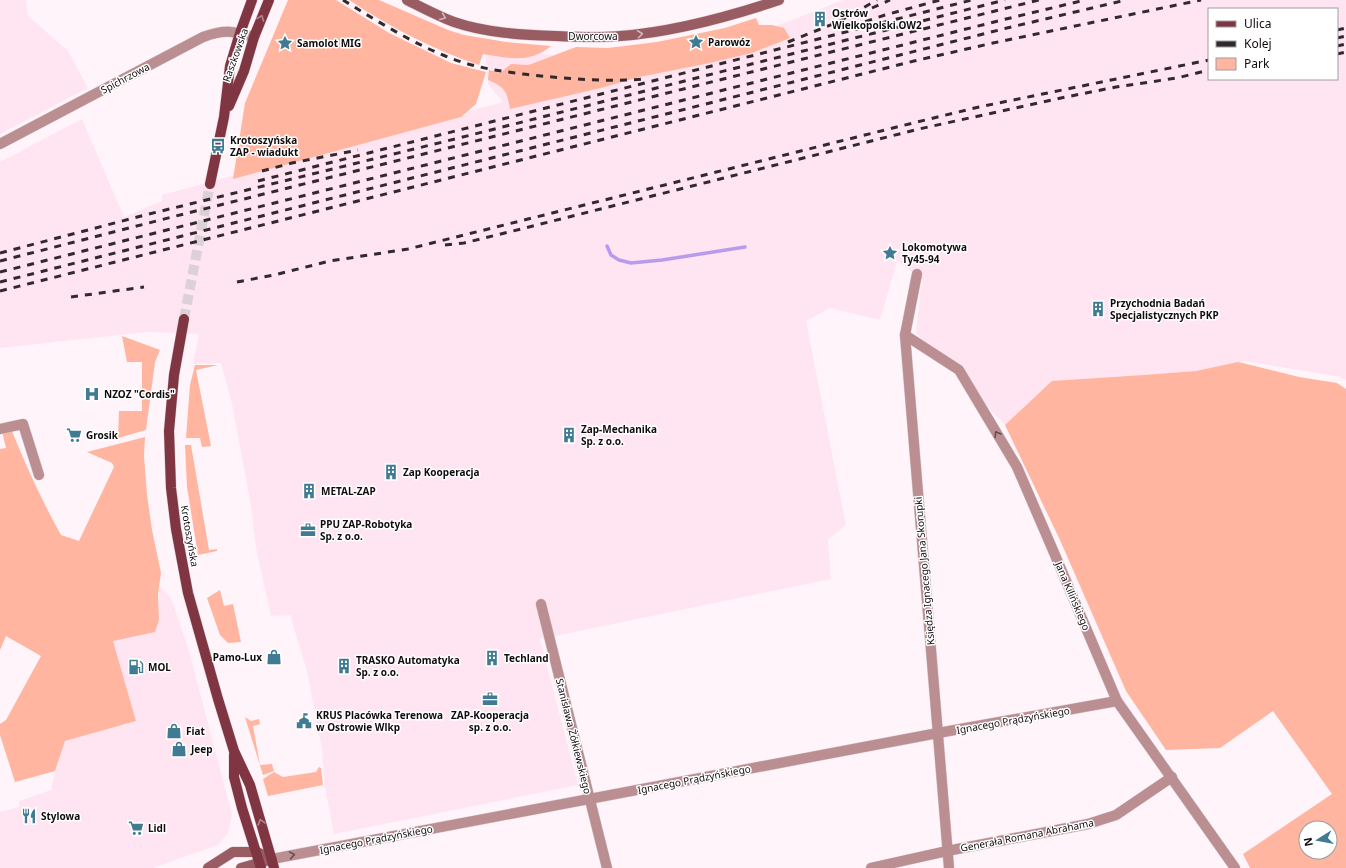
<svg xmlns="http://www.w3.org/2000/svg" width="1346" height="868" font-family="'Noto Sans',sans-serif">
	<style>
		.built { fill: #ffe5f1; fill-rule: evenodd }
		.green { fill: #ffb59f; fill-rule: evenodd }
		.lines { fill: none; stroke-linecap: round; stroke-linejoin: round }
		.stream { stroke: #b89bee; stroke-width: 3.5 }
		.primary-tunnel { stroke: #dbd1d6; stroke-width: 10; stroke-dasharray: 10 5; stroke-linecap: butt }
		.minor-casing { stroke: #d8cfd3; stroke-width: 11 }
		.secondary-casing { stroke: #d8cfd3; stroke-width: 11 }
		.primary-casing { stroke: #d8cfd3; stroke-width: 11 }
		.minor { stroke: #bb8e92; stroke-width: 10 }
		.secondary { stroke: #995c63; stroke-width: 10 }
		.primary { stroke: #803642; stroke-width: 10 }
		.rail { stroke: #31292c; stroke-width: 3; stroke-dasharray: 7 7; stroke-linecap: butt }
		.oneway { stroke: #d1b6b9 }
		.oneway2 { stroke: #b3868e }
		.oneway3 { stroke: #664c50 }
		.labels { text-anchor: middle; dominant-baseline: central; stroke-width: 3; stroke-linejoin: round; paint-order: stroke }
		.poi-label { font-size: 10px; font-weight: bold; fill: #120b0e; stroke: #fff; text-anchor: start }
		.street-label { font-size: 10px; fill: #120b0e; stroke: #fff }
	</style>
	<rect width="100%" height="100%" fill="#fef4f9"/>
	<g class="built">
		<path d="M0 0H26L28 16 68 51 88 88 0 134Z"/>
		<path d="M843 0H1346V380L1341 377 1244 361 1196 371 1144 375 1023 410 1005 425 916 333 922 279 897 261 880 320 830 308 806 321 846 525 828 540 831 579 540 639 578 785 334 834 324 782 322 749 307 671 290 615 271 616 256 548 251 506 232 404 221 363 193 364 199 334 147 332 0 348V162L82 119 124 217 162 201V195L503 102 488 84 485 48 522 51 625 65 699 51 787 22ZM1209 9H1337V79H1209Z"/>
		<path d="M159 586 171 598 189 651 232 815 228 833 218 845 152 868H0V812L19 807V801L51 790 55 771 65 741 136 721 113 641 159 620Z"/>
	</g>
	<g class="green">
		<path d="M288 0H336L389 33 451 63 486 72 476 104 461 117 233 179 245 103Z"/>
		<path d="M349 0H379L448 30 464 35 506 42 551 46C529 64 509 58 483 54L479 65C432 49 390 27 349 0Z"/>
		<path d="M756 18 759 25H772L784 28 790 38 752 53 705 64 639 77 601 88 510 109C507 91 505 87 488 80L489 70 500 73 511 64 528 65 534 63 576 47 608 48 657 42 725 28Z"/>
		<path d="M122 336 160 350 155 362 146 430 118 438 119 411H142V362H127Z"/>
		<path d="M1238 362 1299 377 1337 383 1346 389V868H1250L1243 854 1332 794 1273 711 1220 748 1166 750 1126 691 1060 540 1005 425 1052 381 1144 375 1196 371ZM1306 828H1330V852H1306Z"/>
		<path d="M195 365H218L196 370 211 446 202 447 200 438H186L190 385Z"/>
		<path d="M11 429C26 466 42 501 61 535L79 541 114 467 112 463 87 452 145 437 144 456 147 495 152 530 161 573 158 594 159 620 155 632 113 641 136 721 65 741 55 771 15 782 0 735V724L6 720 41 656 6 636 0 650V449L6 448 2 431Z"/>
		<path d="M185 445H191L209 550 217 549V551L198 555 187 487Z"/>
		<path d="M220 590 224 606 233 604 241 642 228 643 220 635 207 598Z"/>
		<path d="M245 717 251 721 259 719 260 724 253 726 260 765 272 764 274 771 263 775Z"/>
		<path d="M319 767 321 768 323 785 268 796 263 779 274 772 283 777 316 772Z"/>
	</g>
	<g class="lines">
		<path class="stream" d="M607 246 611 255 619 260 631 263 662 260 745 247"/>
		<path class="primary-tunnel" d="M184 319 210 184"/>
		<g class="minor-casing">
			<g id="minor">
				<path d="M0 144 203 37C224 29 233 31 254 37"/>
				<path d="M917 274 905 335 949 868"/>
				<path d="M905 335 959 370 1017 467 1052 548 1117 701 1235 868"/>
				<path d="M0 429 23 424 39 475"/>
				<path d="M541 604 607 868"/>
				<path d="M272 859 938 733 1117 701"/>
				<path d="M871 868 947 851 1088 824 1116 815 1172 777"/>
			</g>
		</g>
		<g class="secondary-casing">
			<g id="secondary">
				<path d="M407 0C423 8 438 16 454 22 486 33 523 35 556 36 577 37 599 38 620 36 674 32 728 17 779 0"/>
				<path d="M208 868 233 852H257L272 859"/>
				<path d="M241 868 266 861"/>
			</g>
		</g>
		<g class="primary-casing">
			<g id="primary">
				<path d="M229 106 244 71 254 37 269 0"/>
				<path d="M210 184 224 117 230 66 240 33 252 0"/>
				<path d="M184 319 174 375 169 431 171 488 176 529 188 593 218 699 234 751 250 785 274 868"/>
				<path d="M234 755V777L242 808 261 868"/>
			</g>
		</g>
		<use href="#minor" class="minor"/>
		<use href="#secondary" class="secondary"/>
		<use href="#primary" class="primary"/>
		<g class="rail">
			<path d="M343 0C377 21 412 43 450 58 476 68 504 72 532 75 570 79 607 82 644 79"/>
			<path d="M872 8 890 0"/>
			<path d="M852 26 885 15 940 0"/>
			<path d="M1337 30 1346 28"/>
			<path d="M1337 38 1346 36"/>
			<path d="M788 42 838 22 877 0"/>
			<path d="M1337 46 1346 44"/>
			<path d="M1337 54 1346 52"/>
			<path d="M262 171 292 163 358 150"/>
			<path d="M258 181 972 0"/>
			<path d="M445 245 464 243 509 232 919 129 1061 98 1116 87 1177 78 1209 70"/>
			<path d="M0 253 149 214 459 138 1005 0"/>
			<path d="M0 261 176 216 1039 0"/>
			<path d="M0 272 1006 19 1085 0"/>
			<path d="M0 282 1007 28 1126 0"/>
			<path d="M237 282 274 275 330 261 408 249 917 122 979 107 1209 60"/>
			<path d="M0 291 914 61 993 43 1201 0"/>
			<path d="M71 297 144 287"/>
		</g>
	</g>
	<defs><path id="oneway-chevron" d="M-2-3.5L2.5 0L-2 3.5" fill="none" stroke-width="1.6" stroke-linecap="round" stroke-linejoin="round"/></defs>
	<g class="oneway">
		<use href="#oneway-chevron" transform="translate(443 17) rotate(22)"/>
		<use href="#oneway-chevron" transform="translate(640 34) rotate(-7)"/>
	</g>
	<g class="oneway2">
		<use href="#oneway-chevron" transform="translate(261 18) rotate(-69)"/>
		<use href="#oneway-chevron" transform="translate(261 822) rotate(-106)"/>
	</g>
	<g class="oneway3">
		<use href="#oneway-chevron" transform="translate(997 434) rotate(-121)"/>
		<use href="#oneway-chevron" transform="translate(292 855) rotate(-10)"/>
	</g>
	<defs>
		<g id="building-bare" transform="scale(1.2)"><path d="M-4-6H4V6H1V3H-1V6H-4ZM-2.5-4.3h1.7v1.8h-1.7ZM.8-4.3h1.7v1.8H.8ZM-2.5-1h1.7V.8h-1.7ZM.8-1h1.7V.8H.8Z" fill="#3f7b92" stroke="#fff" stroke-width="2.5" paint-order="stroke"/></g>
		<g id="sight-bare" transform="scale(1.2)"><path d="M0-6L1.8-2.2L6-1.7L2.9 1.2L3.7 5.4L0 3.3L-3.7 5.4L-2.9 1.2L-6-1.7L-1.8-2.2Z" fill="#3f7b92" stroke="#fff" stroke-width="2.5" paint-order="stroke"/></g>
		<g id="bus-bare" transform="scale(1.2)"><path d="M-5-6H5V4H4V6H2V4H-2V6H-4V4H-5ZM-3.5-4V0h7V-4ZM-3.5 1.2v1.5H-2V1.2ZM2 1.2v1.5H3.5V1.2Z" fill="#3f7b92" stroke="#fff" stroke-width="2.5" paint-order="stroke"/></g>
		<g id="hospital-bare" transform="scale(1.2)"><path d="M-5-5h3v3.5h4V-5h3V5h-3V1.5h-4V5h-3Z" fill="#3f7b92" stroke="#fff" stroke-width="2.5" paint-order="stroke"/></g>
		<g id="supermarket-bare" transform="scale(1.2)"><path d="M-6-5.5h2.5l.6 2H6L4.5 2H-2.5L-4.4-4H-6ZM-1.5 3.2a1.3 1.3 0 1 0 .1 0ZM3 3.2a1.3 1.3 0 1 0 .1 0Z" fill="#3f7b92" stroke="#fff" stroke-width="2.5" paint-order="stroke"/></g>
		<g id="office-bare" transform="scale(1.2)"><path d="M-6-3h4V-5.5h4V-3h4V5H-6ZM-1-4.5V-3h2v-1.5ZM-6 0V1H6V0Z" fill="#3f7b92" stroke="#fff" stroke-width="2.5" paint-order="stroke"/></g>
		<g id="shop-bare" transform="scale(1.2)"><path d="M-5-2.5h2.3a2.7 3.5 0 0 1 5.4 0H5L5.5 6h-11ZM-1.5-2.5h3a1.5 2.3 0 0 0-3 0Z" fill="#3f7b92" stroke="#fff" stroke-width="2.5" paint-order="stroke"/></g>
		<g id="fuel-bare" transform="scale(1.2)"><path d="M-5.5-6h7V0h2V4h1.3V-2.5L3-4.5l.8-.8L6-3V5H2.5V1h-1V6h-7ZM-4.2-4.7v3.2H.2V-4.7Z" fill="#3f7b92" stroke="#fff" stroke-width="2.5" paint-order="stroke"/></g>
		<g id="civic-bare" transform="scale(1.2)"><path d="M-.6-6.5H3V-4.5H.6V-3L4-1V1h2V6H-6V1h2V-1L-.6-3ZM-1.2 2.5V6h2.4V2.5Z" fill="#3f7b92" stroke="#fff" stroke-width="2.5" paint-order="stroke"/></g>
		<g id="restaurant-bare" transform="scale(1.2)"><path d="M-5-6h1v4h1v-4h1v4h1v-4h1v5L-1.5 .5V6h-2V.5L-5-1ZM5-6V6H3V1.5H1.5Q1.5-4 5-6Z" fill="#3f7b92" stroke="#fff" stroke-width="2.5" paint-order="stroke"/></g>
	</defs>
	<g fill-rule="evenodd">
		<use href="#building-bare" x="820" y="19"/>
		<use href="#sight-bare" x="696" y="42"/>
		<use href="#sight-bare" x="285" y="43"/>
		<use href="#bus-bare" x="218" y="146"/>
		<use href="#sight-bare" x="890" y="253"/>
		<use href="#building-bare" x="1098" y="309"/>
		<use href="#hospital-bare" x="92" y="394"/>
		<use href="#supermarket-bare" x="74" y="435"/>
		<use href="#building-bare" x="569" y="435"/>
		<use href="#building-bare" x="391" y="472"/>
		<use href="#building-bare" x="309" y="491"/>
		<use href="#office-bare" x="308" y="530"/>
		<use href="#shop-bare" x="274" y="657"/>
		<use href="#building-bare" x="492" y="658"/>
		<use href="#building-bare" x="344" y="666"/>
		<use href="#fuel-bare" x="136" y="667"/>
		<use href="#office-bare" x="490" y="699"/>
		<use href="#civic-bare" x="304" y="721"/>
		<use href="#shop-bare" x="174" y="731"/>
		<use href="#shop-bare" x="179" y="749"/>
		<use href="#restaurant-bare" x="29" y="816"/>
		<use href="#supermarket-bare" x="136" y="828"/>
	</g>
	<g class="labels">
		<g class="poi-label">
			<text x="832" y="13">Ostrów<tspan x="832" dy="12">Wielkopolski OW2</tspan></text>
			<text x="708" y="42">Parowóz</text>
			<text x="297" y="43">Samolot MIG</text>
			<text x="230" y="140">Krotoszyńska<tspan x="230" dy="12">ZAP - wiadukt</tspan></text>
			<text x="902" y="247">Lokomotywa<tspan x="902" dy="12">Ty45-94</tspan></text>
			<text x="1110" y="303">Przychodnia Badań<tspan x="1110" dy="12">Specjalistycznych PKP</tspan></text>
			<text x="104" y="394">NZOZ "Cordis"</text>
			<text x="581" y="429">Zap-Mechanika<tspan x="581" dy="12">Sp. z o.o.</tspan></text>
			<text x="86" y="435">Grosik</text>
			<text x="403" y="472">Zap Kooperacja</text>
			<text x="321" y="491">METAL-ZAP</text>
			<text x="320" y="524">PPU ZAP-Robotyka<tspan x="320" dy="12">Sp. z o.o.</tspan></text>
			<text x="262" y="657" text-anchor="end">Pamo-Lux</text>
			<text x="504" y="658">Techland</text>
			<text x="356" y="660">TRASKO Automatyka<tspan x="356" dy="12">Sp. z o.o.</tspan></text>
			<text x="148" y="667">MOL</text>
			<text x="316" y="715">KRUS Placówka Terenowa<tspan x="316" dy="12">w Ostrowie Wlkp</tspan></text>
			<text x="490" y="715" text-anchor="middle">ZAP-Kooperacja<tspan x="490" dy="12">sp. z o.o.</tspan></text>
			<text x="186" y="731">Fiat</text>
			<text x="191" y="749">Jeep</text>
			<text x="41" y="816">Stylowa</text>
			<text x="148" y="828">Lidl</text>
		</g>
		<g class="street-label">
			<text x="593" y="36">Dworcowa</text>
			<text transform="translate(235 55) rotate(-70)">Raszkowska</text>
			<text transform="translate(125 78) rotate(-28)">Spichrzowa</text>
			<text transform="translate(190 536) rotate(80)">Krotoszyńska</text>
			<text transform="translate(924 571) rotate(-95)">Księdza Ignacego Jana Skorupki</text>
			<text transform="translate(1073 596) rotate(67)">Jana Kilińskiego</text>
			<text transform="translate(1013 720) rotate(-10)">Ignacego Prądzyńskiego</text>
			<text transform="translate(574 736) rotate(76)">Stanisława Żółkiewskiego</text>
			<text transform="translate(694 779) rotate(-11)">Ignacego Prądzyńskiego</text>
			<text transform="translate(1027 835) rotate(-11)">Generała Romana Abrahama</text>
			<text transform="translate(376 839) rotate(-11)">Ignacego Prądzyńskiego</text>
		</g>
	</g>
	<rect x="1208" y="8" width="130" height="72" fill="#ffffff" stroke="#a09d9f"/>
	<rect x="1216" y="21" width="20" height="6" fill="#803642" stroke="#a09d9f"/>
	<text x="1244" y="28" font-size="12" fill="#120b0e">Ulica</text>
	<rect x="1216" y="41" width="20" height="6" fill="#31292c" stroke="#a09d9f"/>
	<text x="1244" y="48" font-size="12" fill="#120b0e">Kolej</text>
	<rect x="1216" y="58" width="20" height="12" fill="#ffb59f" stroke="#a09d9f"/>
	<text x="1244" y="68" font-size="12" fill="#120b0e">Park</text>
	<g transform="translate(1318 840) rotate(259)"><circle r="19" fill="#ffffff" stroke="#a09d9f"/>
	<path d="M0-3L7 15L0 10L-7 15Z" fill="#3f7b92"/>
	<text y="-6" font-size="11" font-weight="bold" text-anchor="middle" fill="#120b0e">N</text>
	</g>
</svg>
